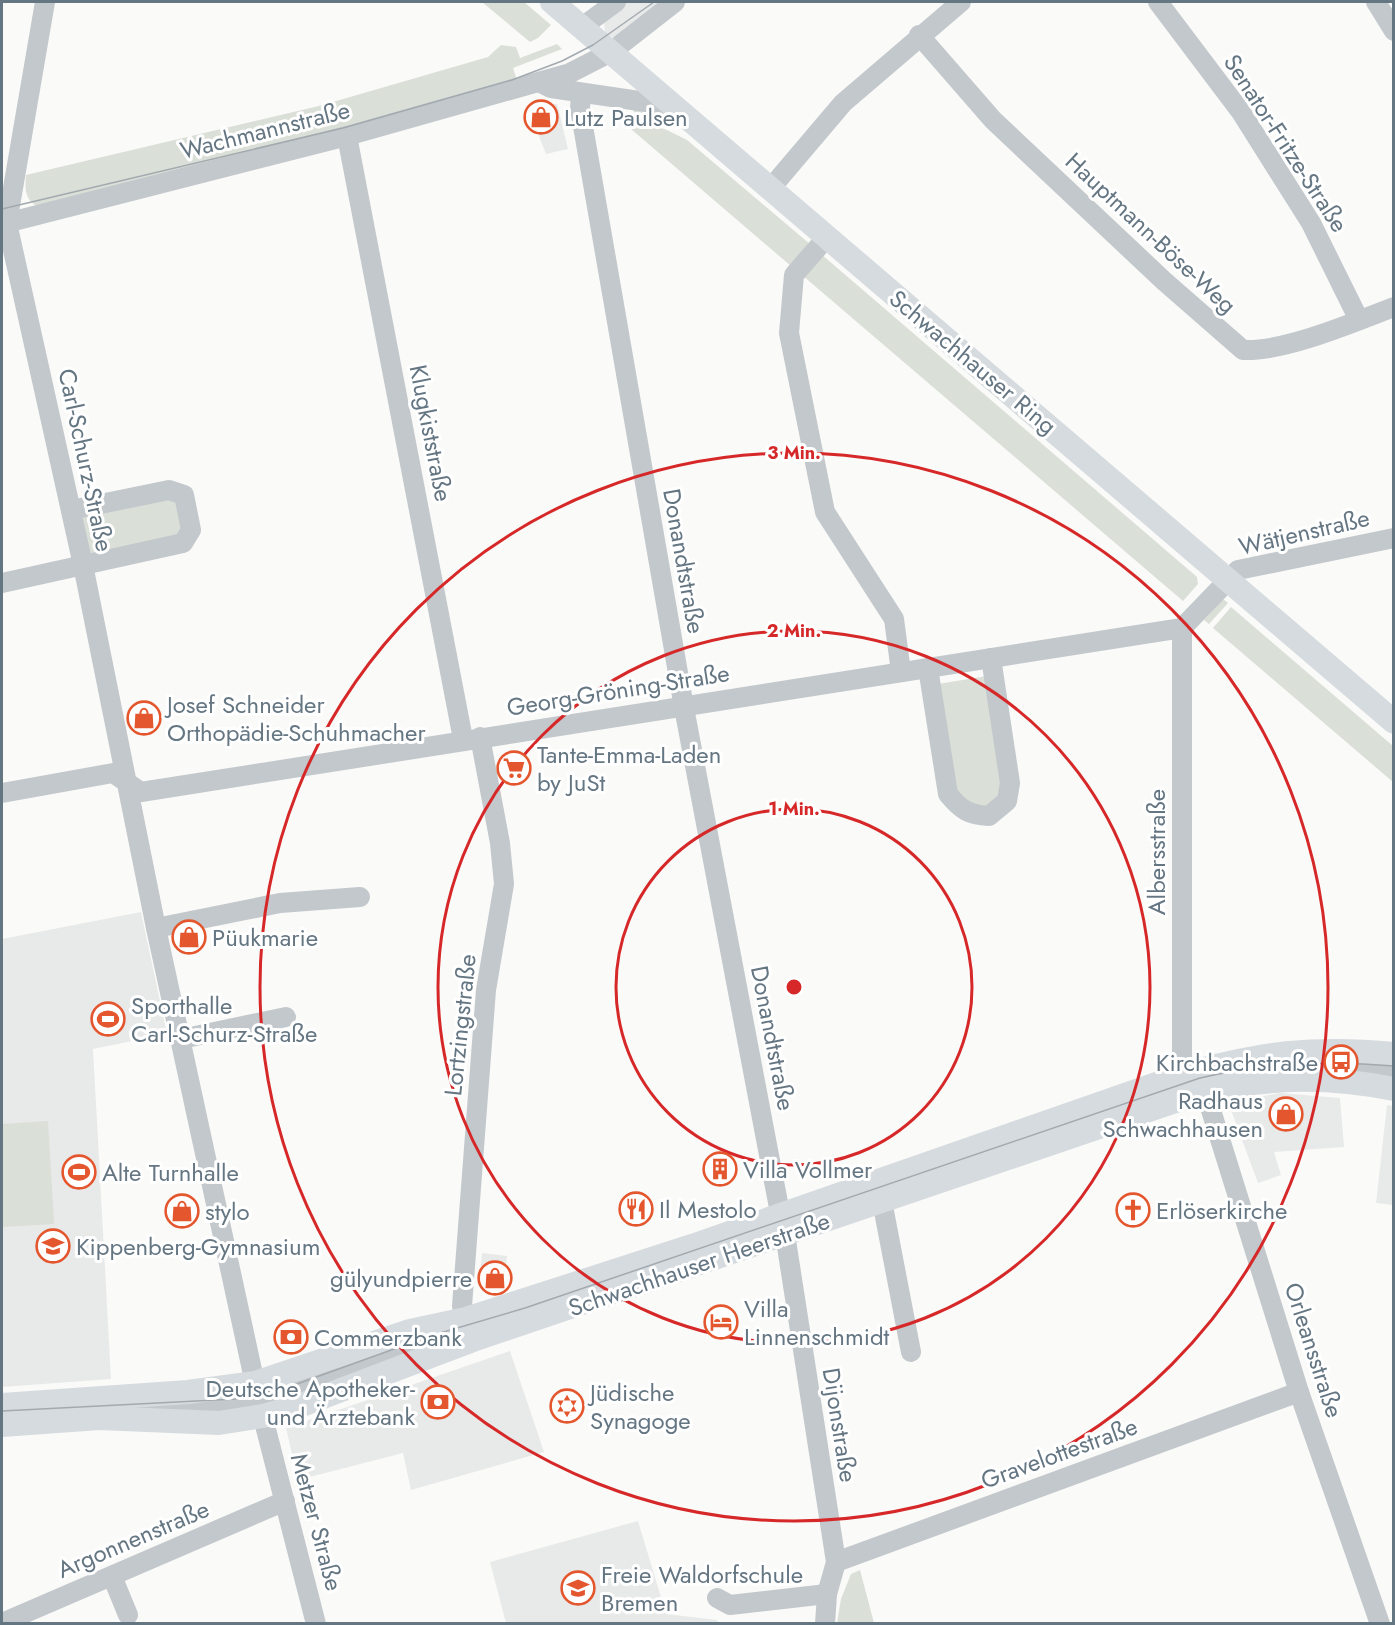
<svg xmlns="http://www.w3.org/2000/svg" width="1395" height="1625" font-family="Jost,sans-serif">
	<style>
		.built { fill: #e8e9e9 }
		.green { fill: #dadfd7 }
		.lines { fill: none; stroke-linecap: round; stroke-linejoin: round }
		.minor { stroke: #c3c8cc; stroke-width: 20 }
		.major { stroke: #d6dbdf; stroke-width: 24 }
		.tram { stroke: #a2aab0; stroke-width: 1.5 }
		.ring { fill: none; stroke: #d62828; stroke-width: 3 }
		.labels { text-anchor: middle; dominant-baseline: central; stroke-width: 6; stroke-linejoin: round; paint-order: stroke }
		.poi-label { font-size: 24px; fill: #657683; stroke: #fff; text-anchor: start }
		.street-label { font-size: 24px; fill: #657683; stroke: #fff }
		.centre { fill: #d62828; stroke: #fff; stroke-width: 3 }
		.ring-label { font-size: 18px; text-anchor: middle; font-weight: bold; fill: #d62828; stroke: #fff; stroke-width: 6; stroke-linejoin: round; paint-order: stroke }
	</style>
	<rect width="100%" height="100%" fill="#fafaf8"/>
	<g class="built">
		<path d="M626 2H667L620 37H613L605 33 604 21Z"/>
		<path d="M557 104 568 149 546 154 527 105Z"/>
		<path d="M141 912 167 1034 93 1049 111 1379 2 1387V939Z"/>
		<path d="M1280 1093 1340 1098 1344 1147 1274 1152 1281 1175 1258 1183 1228 1102Z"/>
		<path d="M1387 1105 1393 1106V1205L1376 1203Z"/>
		<path d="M482 1253 507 1256 504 1288 489 1293 483 1291 479 1286Z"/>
		<path d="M510 1351 544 1452 411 1490 403 1453 298 1480 286 1428Z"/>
		<path d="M638 1521 666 1614 717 1620 718 1623H506L490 1562Z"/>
	</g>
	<g class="green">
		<path d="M482 2H524L551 25 538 38 530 42Z"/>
		<path d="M557 44 562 49 513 68 518 83 37 206C24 199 25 187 26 175L319 106 488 57 501 45 516 47 520 58Z"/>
		<path d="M630 104 674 122 672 127 634 112Z"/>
		<path d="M617 114 667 130 687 140 811 245 791 266 617 117Z"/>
		<path d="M821 254 1197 577 1198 584 1183 601 802 275Z"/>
		<path d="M174 499 186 523 175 541 89 556 82 515Z"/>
		<path d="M1223 599 1228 603 1209 624 1204 620Z"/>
		<path d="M1231 607 1393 746V782L1213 628Z"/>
		<path d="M987 676 1004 785 997 802 978 810 956 796 938 684Z"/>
		<path d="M48 1121 54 1224 2 1227V1124Z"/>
		<path d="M860 1570 874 1623H837L841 1599 851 1574Z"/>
	</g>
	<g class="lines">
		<g class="minor">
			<path d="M45 2 7 223 83 565 156 928 259 1402 316 1624"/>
			<path d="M1158 2 1241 112 1311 223 1359 320"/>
			<path d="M1376 2 1394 31"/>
			<path d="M582 27 616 2"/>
			<path d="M919 35 993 120 1164 281 1243 350C1285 352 1354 322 1394 307"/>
			<path d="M541 83 551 88 673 106"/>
			<path d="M581 93 580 109 685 713 780 1213"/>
			<path d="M347 136 463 739"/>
			<path d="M770 189 843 103 961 2"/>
			<path d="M2 224 347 136 570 73 611 52 675 2"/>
			<path d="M827 237 794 275 789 333 825 512 894 619 901 672"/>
			<path d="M2 583 183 543 191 530 184 495 169 490 71 510"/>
			<path d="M1182 628V1075"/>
			<path d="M928 668 948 794C961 810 969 815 989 816L1007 801 1010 783 991 658"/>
			<path d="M2 793 113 773 141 792 1182 628 1238 570 1394 538"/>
			<path d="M156 928 280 903 360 897"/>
			<path d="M181 1039 286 1017"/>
			<path d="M1234 1073 1300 1065 1394 1070"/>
			<path d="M1205 1091 1299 1392 1380 1624"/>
			<path d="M882 1201 911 1352"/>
			<path d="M785 1234 836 1562 827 1594 825 1624"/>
			<path d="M466 1319 462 1306 486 990 504 884 500 843 480 737"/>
			<path d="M121 1408 239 1403 274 1396 388 1354 470 1329"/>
			<path d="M836 1562 1299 1392"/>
			<path d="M112 1576 128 1615"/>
			<path d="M717 1598 730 1605 827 1594"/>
			<path d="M2 1623 285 1501"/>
		</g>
		<g class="major">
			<path d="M552 2 1394 722"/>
			<path d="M2 1405 188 1392 255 1383 410 1331 466 1319 692 1246 1182 1075C1260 1053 1313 1046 1394 1054"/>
			<path d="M2 1425 99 1418 219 1423 263 1416 299 1406 473 1340 1205 1091C1271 1077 1327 1076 1394 1089"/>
		</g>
		<g class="tram">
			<path d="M2 209 343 128 512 80 562 61 593 45 654 2"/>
			<path d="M2 1411 235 1399 286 1388 430 1336 525 1308 1200 1078C1265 1063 1327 1060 1394 1066"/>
		</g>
	</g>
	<g class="ring">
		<circle cx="794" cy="987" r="178"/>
		<circle cx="794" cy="987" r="356"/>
		<circle cx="794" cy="987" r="534"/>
	</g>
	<defs>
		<g id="shop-ring" transform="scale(1.725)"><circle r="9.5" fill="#fff" stroke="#e4572e" stroke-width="1.5"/><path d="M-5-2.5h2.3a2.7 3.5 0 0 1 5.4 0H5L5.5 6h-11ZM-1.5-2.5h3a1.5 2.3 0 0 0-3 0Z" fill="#e4572e"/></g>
		<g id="supermarket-ring" transform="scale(1.725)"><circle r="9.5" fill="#fff" stroke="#e4572e" stroke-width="1.5"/><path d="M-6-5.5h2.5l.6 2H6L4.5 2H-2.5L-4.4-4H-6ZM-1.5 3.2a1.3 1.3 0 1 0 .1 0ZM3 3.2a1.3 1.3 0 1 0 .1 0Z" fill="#e4572e"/></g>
		<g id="stadium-ring" transform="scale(1.725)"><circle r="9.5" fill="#fff" stroke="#e4572e" stroke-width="1.5"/><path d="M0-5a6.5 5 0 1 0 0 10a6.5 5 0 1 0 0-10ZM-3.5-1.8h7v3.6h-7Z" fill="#e4572e"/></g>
		<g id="bus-ring" transform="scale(1.725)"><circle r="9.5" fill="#fff" stroke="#e4572e" stroke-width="1.5"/><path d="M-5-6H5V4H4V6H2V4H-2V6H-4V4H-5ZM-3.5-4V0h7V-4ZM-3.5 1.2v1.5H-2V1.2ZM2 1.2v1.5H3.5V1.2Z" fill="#e4572e"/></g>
		<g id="building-ring" transform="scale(1.725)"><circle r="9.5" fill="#fff" stroke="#e4572e" stroke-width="1.5"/><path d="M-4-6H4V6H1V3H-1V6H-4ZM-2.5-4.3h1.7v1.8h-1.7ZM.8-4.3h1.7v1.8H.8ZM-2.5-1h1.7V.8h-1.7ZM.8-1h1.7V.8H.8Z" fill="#e4572e"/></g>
		<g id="restaurant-ring" transform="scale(1.725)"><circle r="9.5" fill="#fff" stroke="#e4572e" stroke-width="1.5"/><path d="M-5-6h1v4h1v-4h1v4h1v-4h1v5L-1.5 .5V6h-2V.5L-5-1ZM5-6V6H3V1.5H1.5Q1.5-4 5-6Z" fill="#e4572e"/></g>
		<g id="church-ring" transform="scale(1.725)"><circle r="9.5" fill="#fff" stroke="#e4572e" stroke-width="1.5"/><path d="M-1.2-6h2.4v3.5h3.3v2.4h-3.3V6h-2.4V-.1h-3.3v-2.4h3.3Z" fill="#e4572e"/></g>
		<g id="school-ring" transform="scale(1.725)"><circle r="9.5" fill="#fff" stroke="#e4572e" stroke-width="1.5"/><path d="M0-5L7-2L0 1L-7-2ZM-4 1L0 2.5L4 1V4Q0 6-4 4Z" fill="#e4572e"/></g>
		<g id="hotel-ring" transform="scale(1.725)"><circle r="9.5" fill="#fff" stroke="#e4572e" stroke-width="1.5"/><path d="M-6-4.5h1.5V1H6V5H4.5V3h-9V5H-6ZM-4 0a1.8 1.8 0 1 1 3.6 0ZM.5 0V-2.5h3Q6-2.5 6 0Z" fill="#e4572e"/></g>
		<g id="bank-ring" transform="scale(1.725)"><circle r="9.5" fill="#fff" stroke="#e4572e" stroke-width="1.5"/><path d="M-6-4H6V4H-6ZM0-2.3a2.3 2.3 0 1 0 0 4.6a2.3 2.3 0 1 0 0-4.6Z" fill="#e4572e"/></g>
		<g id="synagogue-ring" transform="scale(1.725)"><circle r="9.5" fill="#fff" stroke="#e4572e" stroke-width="1.5"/><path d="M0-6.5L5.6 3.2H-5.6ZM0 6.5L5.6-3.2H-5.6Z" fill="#e4572e"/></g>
	</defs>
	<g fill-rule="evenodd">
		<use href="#shop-ring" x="541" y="117"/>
		<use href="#shop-ring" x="144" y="718"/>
		<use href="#supermarket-ring" x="514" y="768"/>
		<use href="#shop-ring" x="189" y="937"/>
		<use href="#stadium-ring" x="108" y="1019"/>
		<use href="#bus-ring" x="1341" y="1062"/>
		<use href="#shop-ring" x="1286" y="1114"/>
		<use href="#building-ring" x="720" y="1169"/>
		<use href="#stadium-ring" x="79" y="1172"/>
		<use href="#restaurant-ring" x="636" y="1209"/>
		<use href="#church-ring" x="1133" y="1210"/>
		<use href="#shop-ring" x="182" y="1211"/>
		<use href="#school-ring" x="53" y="1246"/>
		<use href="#shop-ring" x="495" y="1278"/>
		<use href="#hotel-ring" x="721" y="1322"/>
		<use href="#bank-ring" x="291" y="1337"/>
		<use href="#bank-ring" x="438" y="1402"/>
		<use href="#synagogue-ring" x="567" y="1406"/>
		<use href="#school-ring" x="578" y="1588"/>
	</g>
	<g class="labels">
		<g class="poi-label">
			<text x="564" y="117">Lutz Paulsen</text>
			<text x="167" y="704">Josef Schneider<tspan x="167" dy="28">Orthopädie-Schuhmacher</tspan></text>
			<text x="537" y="754">Tante-Emma-Laden<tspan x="537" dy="28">by JuSt</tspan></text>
			<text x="212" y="937">Püukmarie</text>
			<text x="131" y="1005">Sporthalle<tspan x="131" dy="28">Carl-Schurz-Straße</tspan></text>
			<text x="1318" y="1062" text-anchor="end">Kirchbachstraße</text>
			<text x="1263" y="1100" text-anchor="end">Radhaus<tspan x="1263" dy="28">Schwachhausen</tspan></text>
			<text x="743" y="1169">Villa Vollmer</text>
			<text x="102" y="1172">Alte Turnhalle</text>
			<text x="659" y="1209">Il Mestolo</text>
			<text x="1156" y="1210">Erlöserkirche</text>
			<text x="205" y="1211">stylo</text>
			<text x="76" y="1246">Kippenberg-Gymnasium</text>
			<text x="472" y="1278" text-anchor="end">gülyundpierre</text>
			<text x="744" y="1308">Villa<tspan x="744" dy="28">Linnenschmidt</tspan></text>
			<text x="314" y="1337">Commerzbank</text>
			<text x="415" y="1388" text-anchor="end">Deutsche Apotheker-<tspan x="415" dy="28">und Ärztebank</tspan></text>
			<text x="590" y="1392">Jüdische<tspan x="590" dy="28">Synagoge</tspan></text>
			<text x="601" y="1574">Freie Waldorfschule<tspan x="601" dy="28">Bremen</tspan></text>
		</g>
		<g class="street-label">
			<text transform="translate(265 130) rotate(-14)">Wachmannstraße</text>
			<text transform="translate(1286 143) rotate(57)">Senator-Fritze-Straße</text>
			<text transform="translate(1151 233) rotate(43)">Hauptmann-Böse-Weg</text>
			<text transform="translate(973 362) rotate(40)">Schwachhauser Ring</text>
			<text transform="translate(431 433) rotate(79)">Klugkiststraße</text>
			<text transform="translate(86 460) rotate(78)">Carl-Schurz-Straße</text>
			<text transform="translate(1304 532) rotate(-13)">Wätjenstraße</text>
			<text transform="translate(684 561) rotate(80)">Donandtstraße</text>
			<text transform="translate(618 690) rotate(-9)">Georg-Gröning-Straße</text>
			<text transform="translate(1156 852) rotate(-90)">Albersstraße</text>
			<text transform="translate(460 1025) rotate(-84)">Lortzingstraße</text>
			<text transform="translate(773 1038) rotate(79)">Donandtstraße</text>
			<text transform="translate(699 1264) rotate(-19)">Schwachhauser Heerstraße</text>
			<text transform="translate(1314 1350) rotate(72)">Orleansstraße</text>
			<text transform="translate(840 1425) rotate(81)">Dijonstraße</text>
			<text transform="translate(1059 1453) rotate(-20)">Gravelottestraße</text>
			<text transform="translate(317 1522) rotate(75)">Metzer Straße</text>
			<text transform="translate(133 1539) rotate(-23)">Argonnenstraße</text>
		</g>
	</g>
	<circle cx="794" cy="987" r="9" class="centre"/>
	<g class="ring-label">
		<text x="794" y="459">3 Min.</text>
		<text x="794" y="637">2 Min.</text>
		<text x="794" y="815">1 Min.</text>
	</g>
	<rect width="1395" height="1625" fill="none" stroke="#657683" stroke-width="6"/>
</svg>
